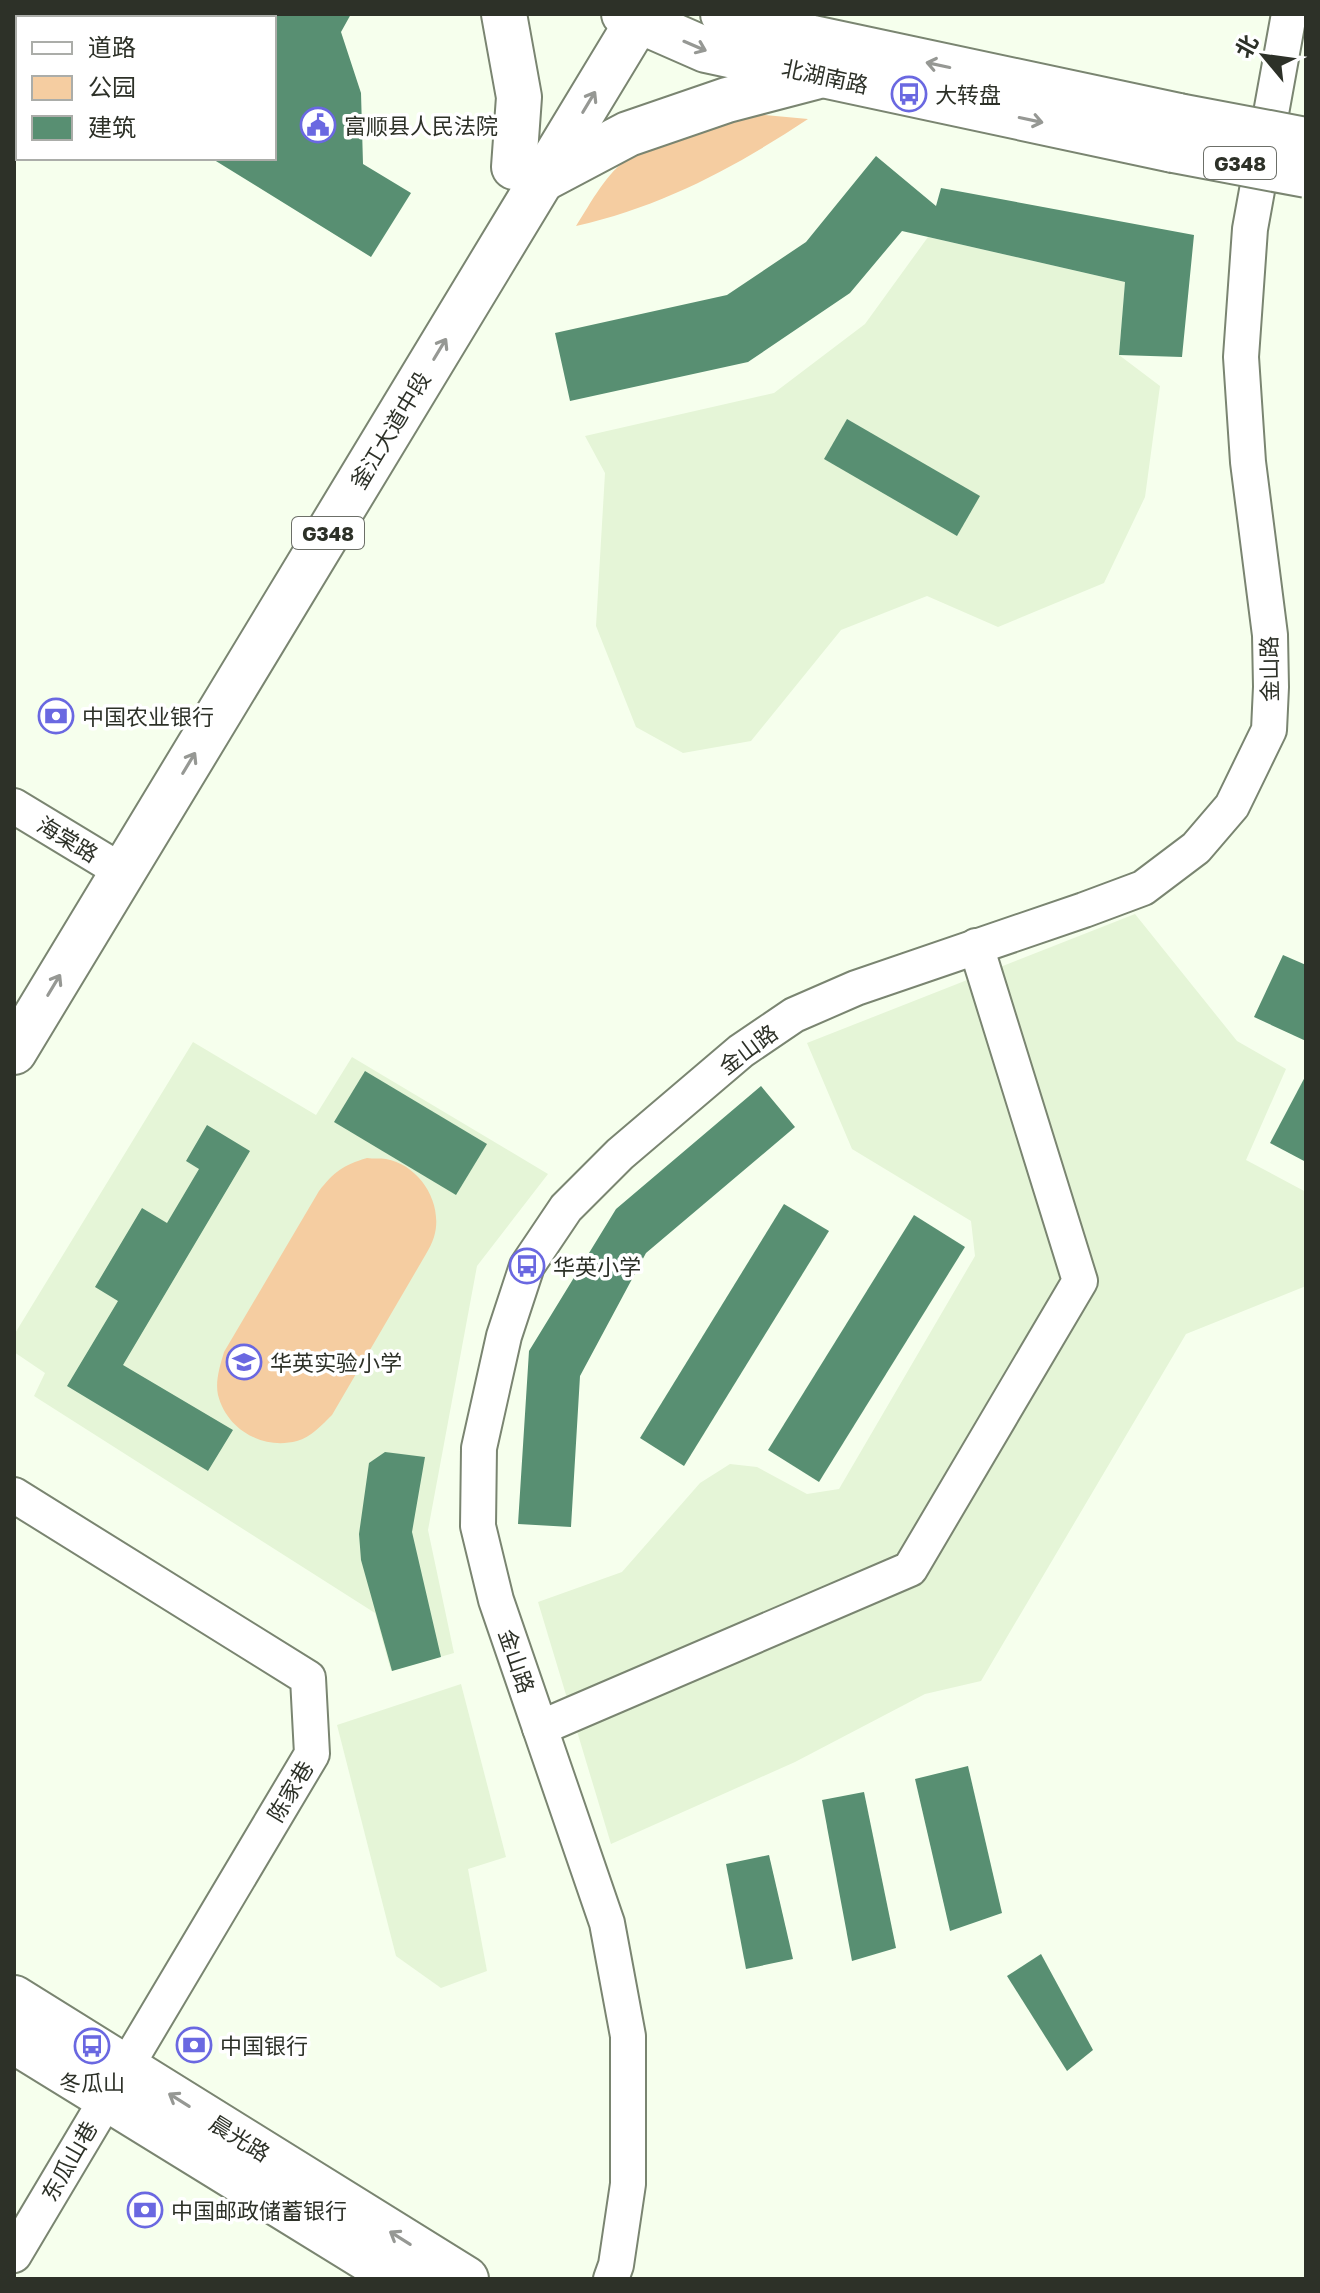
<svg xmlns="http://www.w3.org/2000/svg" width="1320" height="2293" font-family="'Golos Text','Noto Sans SC',sans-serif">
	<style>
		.built { fill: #e5f5d7 }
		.green { fill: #f5cda1 }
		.building { fill: #588f72 }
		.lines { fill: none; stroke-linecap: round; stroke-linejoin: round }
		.minor-casing { stroke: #7a8571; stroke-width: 38 }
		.major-casing { stroke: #7a8571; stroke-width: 48 }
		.minor { stroke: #fff; stroke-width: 34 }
		.major { stroke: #fff; stroke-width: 44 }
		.major-bridge-casing { stroke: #7a8571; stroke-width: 48; stroke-linecap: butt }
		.major-bridge { stroke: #fff; stroke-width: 44 }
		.oneway { stroke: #969894 }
		.labels { text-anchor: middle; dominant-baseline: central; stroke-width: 7; stroke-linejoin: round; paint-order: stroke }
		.shield { fill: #fff; stroke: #6c6f68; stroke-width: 2 }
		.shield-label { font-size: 20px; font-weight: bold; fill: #2d3128 }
		.street-label { font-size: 22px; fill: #2d3128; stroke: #fff }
		.poi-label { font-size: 22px; fill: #2d3128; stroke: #fff; text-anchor: start }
	</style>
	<rect width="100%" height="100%" fill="#f6ffed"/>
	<g class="built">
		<path d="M928 237 1125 282 1119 355 1160 386 1145 497 1104 583 998 627 927 596 841 630 751 741 683 753 636 727 596 626 605 473 585 436 774 393 865 324Z"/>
		<path d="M1135 914 1237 1041 1286 1069 1246 1160 1306 1192V1286L1186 1334 981 1681 925 1694 795 1762 611 1844 538 1602 622 1572 700 1483 730 1464 757 1467 807 1494 839 1489 975 1256 971 1221 852 1149 807 1043Z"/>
		<path d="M193 1042 316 1115 352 1057 548 1174 477 1266 428 1530 454 1653 391 1671 375 1613 34 1396 45 1373 14 1352V1335Z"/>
		<path d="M461 1684 506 1857 468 1869 487 1971 441 1988 396 1956 337 1725Z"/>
	</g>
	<g class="green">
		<path d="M744 113 808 119C734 168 663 206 576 226 592 201 606 173 631 156Z"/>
		<path d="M367 1158C373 1159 380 1158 386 1159 420 1165 444 1204 434 1237 432 1243 429 1249 426 1254L332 1415C322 1425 311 1437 297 1441 263 1450 227 1430 218 1395 215 1381 220 1366 224 1352L319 1191C334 1172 343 1165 367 1158Z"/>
	</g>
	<g class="building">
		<path d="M274 14H351L341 32 361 93 363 164 411 193 371 257 211 158H274Z"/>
		<path d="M876 156 936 206 941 188 1194 235 1182 357 1119 355 1125 282 902 231 850 293 748 362 570 401 555 333 727 295 806 242Z"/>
		<path d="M847 419 980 496 957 536 824 459Z"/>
		<path d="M1283 955 1306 965V1041L1254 1017Z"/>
		<path d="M365 1071 487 1144 456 1195 334 1122Z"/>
		<path d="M1306 1075V1162L1270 1143Z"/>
		<path d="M761 1086 795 1127 646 1253 580 1376 571 1527 518 1524 529 1351 616 1209Z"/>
		<path d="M207 1125 250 1151 123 1365 233 1430 208 1471 67 1386 118 1301 95 1287 142 1208 167 1223 199 1169 186 1161Z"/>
		<path d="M784 1204 829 1231 684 1466 640 1438Z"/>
		<path d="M914 1215 965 1247 819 1482 768 1450Z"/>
		<path d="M385 1452 425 1457 412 1532 441 1657 392 1671 361 1560 359 1534 369 1463Z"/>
		<path d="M968 1766 1002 1913 950 1931 915 1779Z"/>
		<path d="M864 1792 896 1948 852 1961 822 1800Z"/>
		<path d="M769 1855 793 1959 746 1969 726 1864Z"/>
		<path d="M1041 1954 1093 2050 1067 2071 1007 1976Z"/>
	</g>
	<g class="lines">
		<g class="minor-casing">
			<g id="minor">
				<path d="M14 806 123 872"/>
				<path d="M14 1495 308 1678 312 1754 14 2255"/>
				<path d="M540 1728 910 1569 1080 1281 976 946"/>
				<path d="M611 2279 616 2265 628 2184V2036L607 1923 496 1600 478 1526 479 1448 504 1336 527 1266 566 1208 620 1154 741 1051 794 1015 856 988 1084 910 1143 888 1196 848 1232 806 1269 730 1271 687 1270 635 1248 462 1241 357 1250 229 1289 14"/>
			</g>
		</g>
		<g class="major-casing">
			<g id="major">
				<path d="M504 14 519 97 514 167"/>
				<path d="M624 14 706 50 1173 150"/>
				<path d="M723 14 733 18 813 38 1179 116"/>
				<path d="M543 179 628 134 727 100 815 77"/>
				<path d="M14 1052 642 14"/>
				<path d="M14 1998 466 2279"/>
				<path d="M14 2041 400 2279"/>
			</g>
		</g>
		<use href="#minor" class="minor"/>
		<use href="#major" class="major"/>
		<g class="major-bridge-casing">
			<g id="major-bridge">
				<path d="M1179 116 1306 140"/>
				<path d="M1173 150 1306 175"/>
			</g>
		</g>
		<use href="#major-bridge" class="major-bridge"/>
	</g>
	<defs><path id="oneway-shaft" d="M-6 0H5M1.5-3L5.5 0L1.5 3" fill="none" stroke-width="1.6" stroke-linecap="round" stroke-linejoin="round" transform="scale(2)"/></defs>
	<g class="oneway">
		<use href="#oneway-shaft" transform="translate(695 46) rotate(23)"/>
		<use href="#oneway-shaft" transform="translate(938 65) rotate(-168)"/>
		<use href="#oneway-shaft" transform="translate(589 102) rotate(-59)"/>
		<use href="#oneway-shaft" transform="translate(1031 120) rotate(12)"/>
		<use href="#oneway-shaft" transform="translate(440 349) rotate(-59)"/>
		<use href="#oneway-shaft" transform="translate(189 763) rotate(-59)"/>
		<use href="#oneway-shaft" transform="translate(54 985) rotate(-59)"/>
		<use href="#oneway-shaft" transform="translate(179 2100) rotate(-148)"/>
		<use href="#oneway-shaft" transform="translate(400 2238) rotate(-148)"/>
	</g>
	<defs>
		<g id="bus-ring" transform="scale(1.8)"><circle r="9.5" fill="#fff" stroke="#6a68e1" stroke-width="1.5"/><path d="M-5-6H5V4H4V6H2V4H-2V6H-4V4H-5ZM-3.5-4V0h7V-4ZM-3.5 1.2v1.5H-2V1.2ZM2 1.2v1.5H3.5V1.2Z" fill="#6a68e1"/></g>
		<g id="civic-ring" transform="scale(1.8)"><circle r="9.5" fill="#fff" stroke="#6a68e1" stroke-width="1.5"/><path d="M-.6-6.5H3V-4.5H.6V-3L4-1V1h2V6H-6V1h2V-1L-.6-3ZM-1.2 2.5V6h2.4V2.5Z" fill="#6a68e1"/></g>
		<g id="bank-ring" transform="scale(1.8)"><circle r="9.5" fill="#fff" stroke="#6a68e1" stroke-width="1.5"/><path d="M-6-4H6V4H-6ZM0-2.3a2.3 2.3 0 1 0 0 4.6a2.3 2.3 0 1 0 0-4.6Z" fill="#6a68e1"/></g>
		<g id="school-ring" transform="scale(1.8)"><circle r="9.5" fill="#fff" stroke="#6a68e1" stroke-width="1.5"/><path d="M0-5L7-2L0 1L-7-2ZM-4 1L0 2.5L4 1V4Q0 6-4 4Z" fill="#6a68e1"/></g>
	</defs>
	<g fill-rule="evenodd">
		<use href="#bus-ring" x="909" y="94"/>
		<use href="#civic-ring" x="318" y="125"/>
		<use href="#bank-ring" x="56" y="716"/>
		<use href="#bus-ring" x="527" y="1266"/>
		<use href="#school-ring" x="244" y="1362"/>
		<use href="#bank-ring" x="194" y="2045"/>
		<use href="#bus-ring" x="92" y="2046"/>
		<use href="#bank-ring" x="145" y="2210"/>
	</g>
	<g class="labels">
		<g class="shield">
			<rect x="1204" y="147" width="72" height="32" rx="6"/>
			<rect x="292" y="517" width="72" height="32" rx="6"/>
		</g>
		<g class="shield-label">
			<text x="1240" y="163">G348</text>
			<text x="328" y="533">G348</text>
		</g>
		<g class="street-label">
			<text transform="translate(825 76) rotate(12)">北湖南路</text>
			<text transform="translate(390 430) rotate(-59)">釜江大道中段</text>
			<text transform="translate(1269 669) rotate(-91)">金山路</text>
			<text transform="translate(68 839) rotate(31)">海棠路</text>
			<text transform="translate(748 1049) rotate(-37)">金山路</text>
			<text transform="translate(517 1661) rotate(71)">金山路</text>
			<text transform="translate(290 1791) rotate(-59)">陈家巷</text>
			<text transform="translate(240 2138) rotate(32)">晨光路</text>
			<text transform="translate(69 2161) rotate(-60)">东瓜山巷</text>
		</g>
		<g class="poi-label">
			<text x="935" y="94">大转盘</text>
			<text x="344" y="125">富顺县人民法院</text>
			<text x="82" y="716">中国农业银行</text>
			<text x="553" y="1266">华英小学</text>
			<text x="270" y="1362">华英实验小学</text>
			<text x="220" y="2045">中国银行</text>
			<text x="92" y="2082" text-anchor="middle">冬瓜山</text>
			<text x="171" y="2210">中国邮政储蓄银行</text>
		</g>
	</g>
	<rect width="1320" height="2293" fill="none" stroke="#2d3128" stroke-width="32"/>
	<rect x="16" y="16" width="260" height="144" fill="#ffffff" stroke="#abada9" stroke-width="2"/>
	<rect x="32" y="42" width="40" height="12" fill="#ffffff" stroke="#abada9" stroke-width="2"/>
	<text x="88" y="56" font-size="24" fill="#2d3128">道路</text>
	<rect x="32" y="76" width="40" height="24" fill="#f5cda1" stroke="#abada9" stroke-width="2"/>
	<text x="88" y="96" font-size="24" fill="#2d3128">公园</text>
	<rect x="32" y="116" width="40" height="24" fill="#588f72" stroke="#abada9" stroke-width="2"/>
	<text x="88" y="136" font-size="24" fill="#2d3128">建筑</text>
	<g transform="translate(1264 56) rotate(299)" stroke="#ffffff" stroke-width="6" paint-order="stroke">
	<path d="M0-6L14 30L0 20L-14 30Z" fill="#2d3128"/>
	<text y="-12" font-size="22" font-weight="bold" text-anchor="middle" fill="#2d3128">北</text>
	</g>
</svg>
